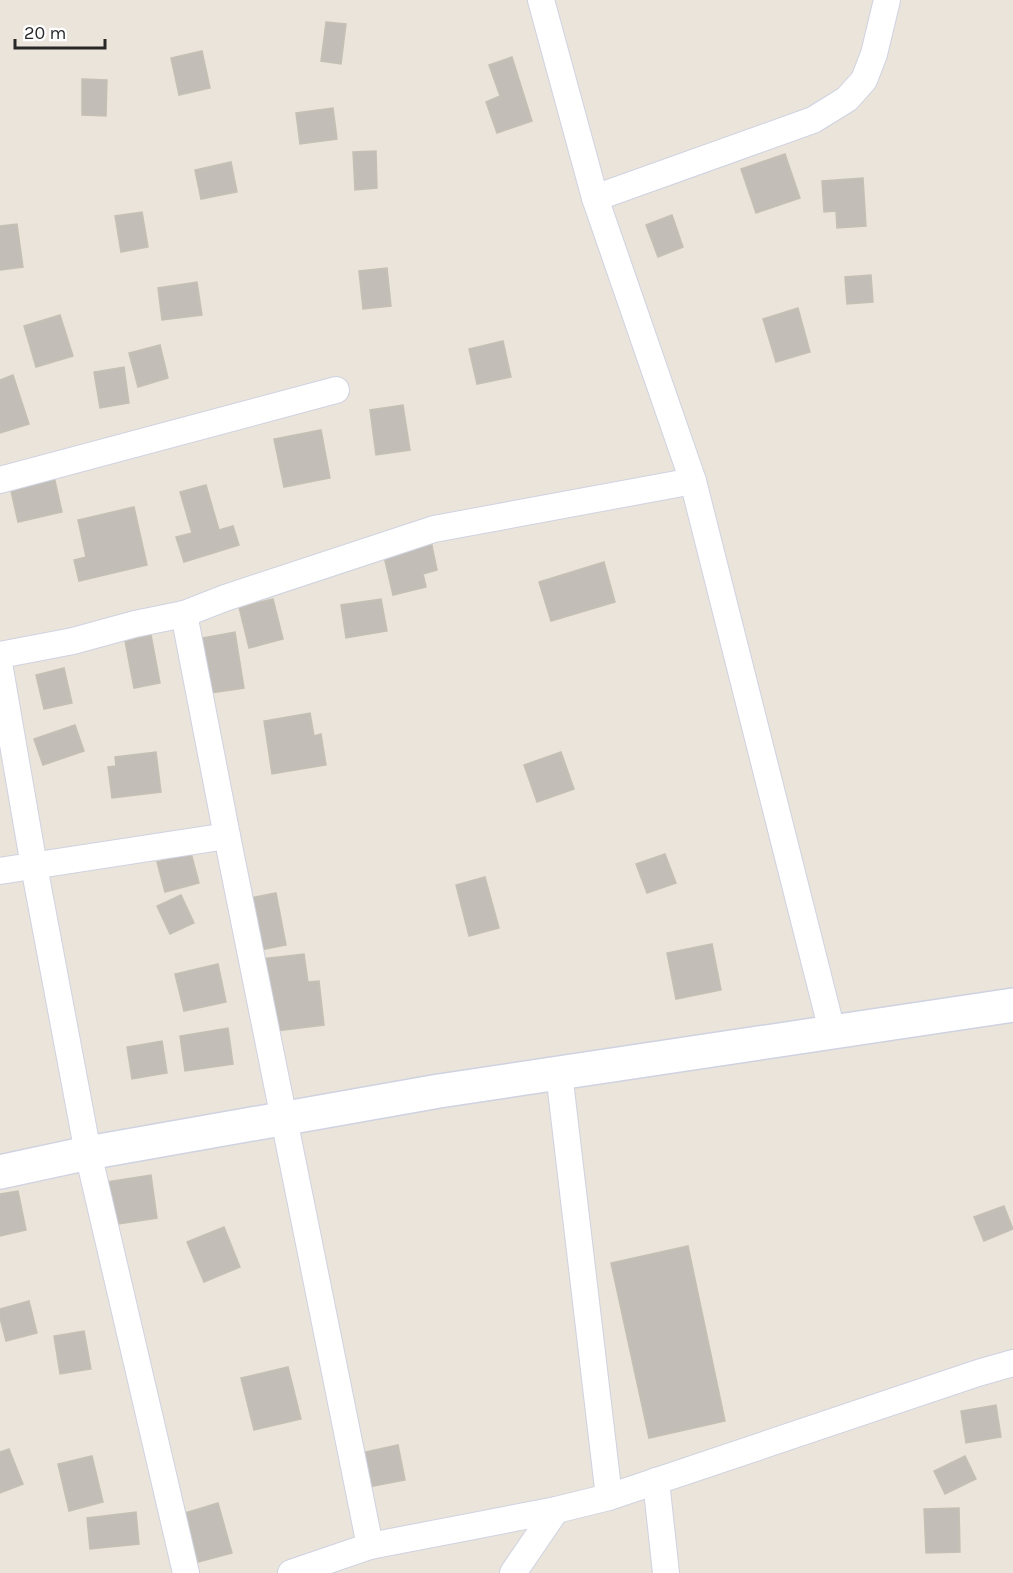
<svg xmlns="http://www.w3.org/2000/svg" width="1013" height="1573" font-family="Karla,sans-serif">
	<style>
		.building { fill: #c2bdb6; stroke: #c5c0b4; stroke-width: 1.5 }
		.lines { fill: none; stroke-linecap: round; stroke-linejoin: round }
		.street-casing { stroke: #cfd2e1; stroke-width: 28 }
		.secondary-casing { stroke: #cfd2e1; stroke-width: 36 }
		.street { stroke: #fff; stroke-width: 26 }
		.secondary { stroke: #fff; stroke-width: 33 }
	</style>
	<rect width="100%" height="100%" fill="#eae4da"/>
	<g class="building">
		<path d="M326 22 346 24 341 64 321 61Z"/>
		<path d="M202 51 210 88 179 95 171 58Z"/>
		<path d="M512 57 532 121 497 133 486 102 500 96 489 65Z"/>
		<path d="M82 79 107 80 106 116 82 115Z"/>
		<path d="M333 108 337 139 300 144 296 113Z"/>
		<path d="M376 151 377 188 355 190 353 152Z"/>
		<path d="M785 154 800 198 756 213 741 169Z"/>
		<path d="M231 162 237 192 201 199 195 170Z"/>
		<path d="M863 178 866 226 837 228 836 211 824 212 822 181Z"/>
		<path d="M142 212 148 247 121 252 115 216Z"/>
		<path d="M672 215 683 247 658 257 646 225Z"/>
		<path d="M17 224 23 267 0 270V226Z"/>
		<path d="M387 268 391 306 363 309 359 271Z"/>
		<path d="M871 275 873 302 847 304 845 277Z"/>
		<path d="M197 282 202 315 162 320 158 288Z"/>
		<path d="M798 308 810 352 776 362 763 319Z"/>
		<path d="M60 315 73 356 36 367 24 326Z"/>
		<path d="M503 341 511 377 477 384 469 349Z"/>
		<path d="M160 345 168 378 138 387 129 353Z"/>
		<path d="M124 367 129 403 100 408 94 372Z"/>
		<path d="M13 375 29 424 0 433V380Z"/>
		<path d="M403 405 410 450 376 455 370 410Z"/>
		<path d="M321 430 330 478 284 487 274 439Z"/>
		<path d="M53 472 62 512 18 522 9 482Z"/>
		<path d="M206 485 219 530 233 526 239 545 184 562 176 537 192 533 180 492Z"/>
		<path d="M134 507 147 565 79 581 74 560 86 557 78 520Z"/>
		<path d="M431 541 437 570 423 574 426 587 393 595 383 552Z"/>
		<path d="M604 562 615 602 551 621 539 582Z"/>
		<path d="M273 599 283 639 249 648 239 607Z"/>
		<path d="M381 599 387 631 346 638 341 605Z"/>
		<path d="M235 632 244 688 211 693 202 638Z"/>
		<path d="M151 635 160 683 134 688 125 641Z"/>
		<path d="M64 668 72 703 44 709 36 675Z"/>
		<path d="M310 713 314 736 321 734 326 765 272 774 264 721Z"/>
		<path d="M75 725 84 751 43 765 34 739Z"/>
		<path d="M156 752 161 792 112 798 108 767 116 766 115 757Z"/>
		<path d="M561 752 574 789 537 802 524 765Z"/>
		<path d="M191 853 199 883 165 892 157 862Z"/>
		<path d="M665 854 676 883 647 893 636 864Z"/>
		<path d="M485 877 499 928 469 936 456 885Z"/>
		<path d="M276 893 286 945 255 951 245 899Z"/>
		<path d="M181 895 194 923 170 934 157 906Z"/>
		<path d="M712 944 721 990 676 999 667 953Z"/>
		<path d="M304 954 308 982 319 981 324 1025 268 1032 261 959Z"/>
		<path d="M218 964 226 1002 184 1011 175 974Z"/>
		<path d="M228 1028 233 1064 185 1071 180 1036Z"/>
		<path d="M162 1041 167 1073 132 1079 127 1047Z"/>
		<path d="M151 1175 157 1218 112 1225 107 1182Z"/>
		<path d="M18 1191 26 1230 0 1236V1194Z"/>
		<path d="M1004 1206 1013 1229 984 1241 974 1217Z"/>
		<path d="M224 1227 240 1267 204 1282 187 1242Z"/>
		<path d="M688 1246 725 1421 649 1438 611 1263Z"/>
		<path d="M29 1301 37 1333 6 1341 0 1318V1309Z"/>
		<path d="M84 1331 91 1369 60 1374 54 1336Z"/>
		<path d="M288 1367 301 1419 254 1430 241 1378Z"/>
		<path d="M996 1405 1001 1437 966 1443 961 1411Z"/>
		<path d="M398 1445 405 1480 369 1487 361 1453Z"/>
		<path d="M9 1449 23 1484 0 1493V1452Z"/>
		<path d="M92 1456 103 1502 69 1511 58 1464Z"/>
		<path d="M965 1456 976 1479 945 1494 934 1471Z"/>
		<path d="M218 1503 232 1553 198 1562 185 1513Z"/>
		<path d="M959 1508 960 1552 926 1553 924 1509Z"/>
		<path d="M136 1512 139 1544 90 1549 87 1518Z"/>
	</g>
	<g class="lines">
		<g class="street-casing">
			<g id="street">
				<path d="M541 0 595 198 693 481 832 1031"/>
				<path d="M595 198 813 120 847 99 864 80 874 54 887 0"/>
				<path d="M0 480 336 390"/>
				<path d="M0 655 73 641 135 624 184 614 225 598 434 529 693 481"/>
				<path d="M0 669 34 866 88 1153 186 1573"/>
				<path d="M227 836 370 1546"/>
				<path d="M0 871 227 836 184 614"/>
				<path d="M559 1073 609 1497"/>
				<path d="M656 1481 666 1573"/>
				<path d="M291 1573 370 1546 556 1510 609 1497 978 1373 1013 1363"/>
				<path d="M513 1573 556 1510"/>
			</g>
		</g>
		<g class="secondary-casing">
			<path id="secondary" d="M0 1172 88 1153 439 1091 1013 1005"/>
		</g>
		<use href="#street" class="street"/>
		<use href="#secondary" class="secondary"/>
	</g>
	<path d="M15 39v9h90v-9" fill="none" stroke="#282828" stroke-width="3"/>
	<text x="24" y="39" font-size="18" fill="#282828" stroke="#ffffff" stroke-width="4.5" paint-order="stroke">20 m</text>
</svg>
